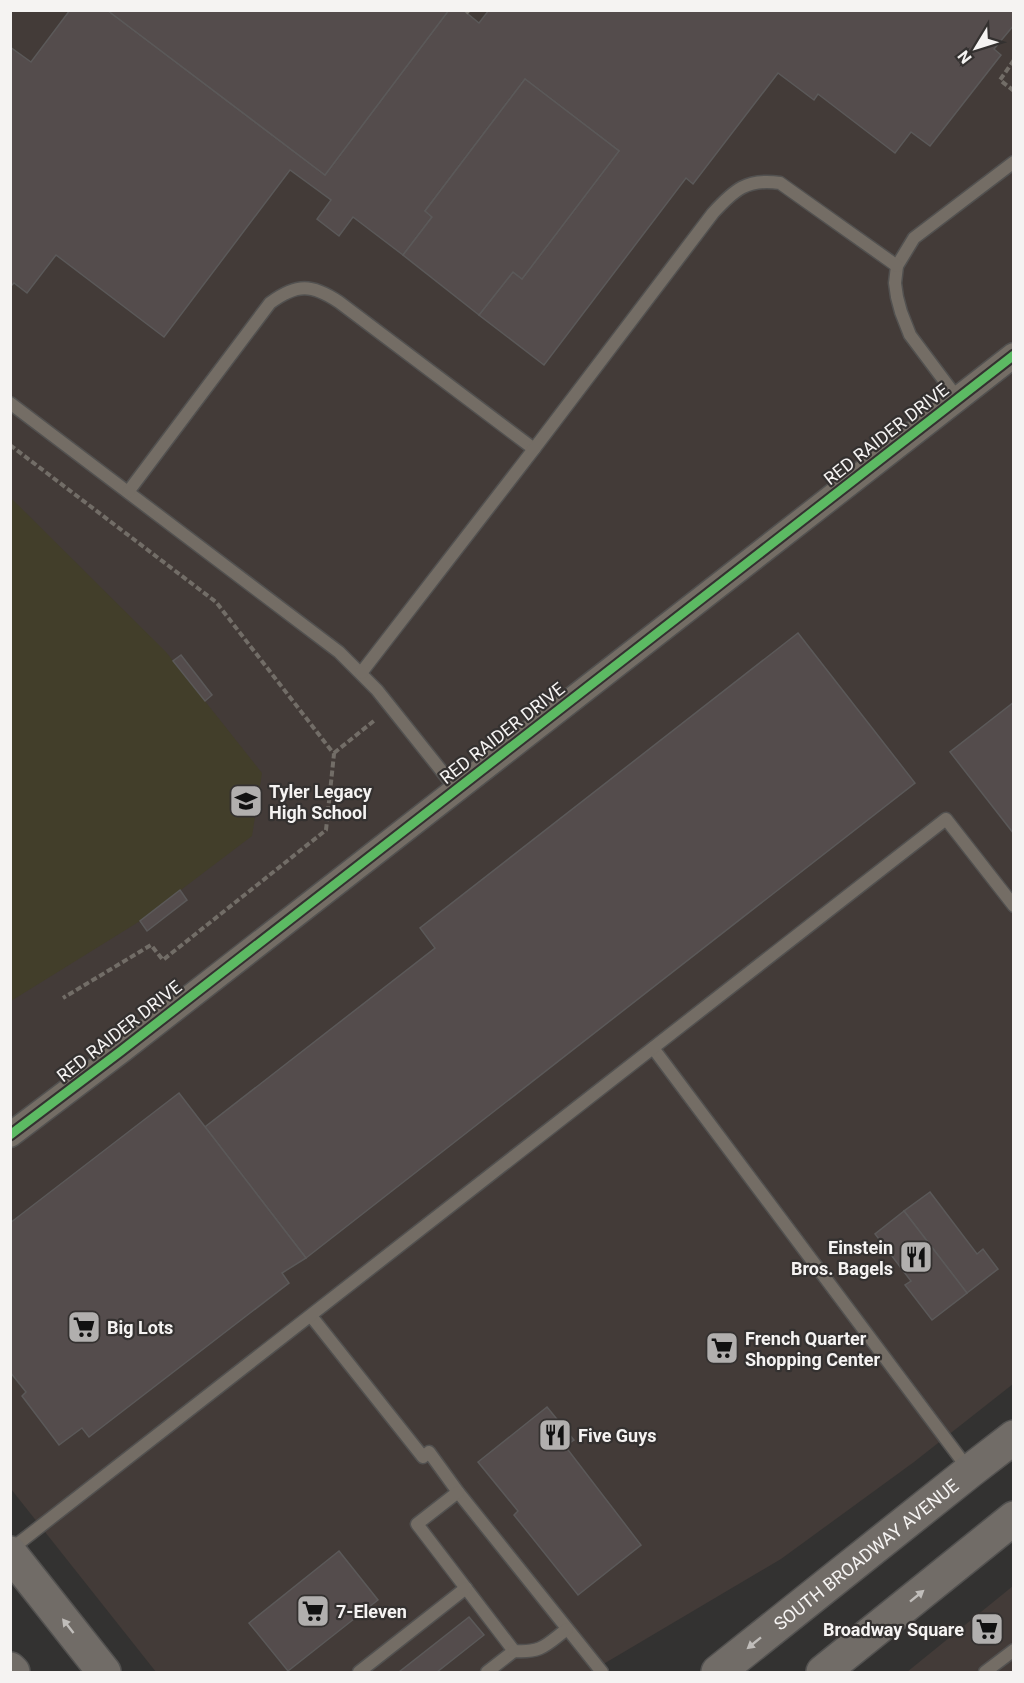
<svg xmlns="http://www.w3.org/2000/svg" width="1024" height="1683" font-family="Roboto,sans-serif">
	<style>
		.built { fill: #433b38 }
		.green { fill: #423e2a }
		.building { fill: #544c4c; stroke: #5b5959; stroke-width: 1.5 }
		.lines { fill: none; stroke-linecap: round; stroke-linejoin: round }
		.lane-casing { stroke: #525150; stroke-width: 15 }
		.street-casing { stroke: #525150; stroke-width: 27 }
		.highway-casing { stroke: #525150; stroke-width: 36 }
		.path { stroke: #726d67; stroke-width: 4; stroke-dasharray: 6 3; stroke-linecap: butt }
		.lane { stroke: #746d65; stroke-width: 12 }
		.street { stroke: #746d65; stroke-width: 24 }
		.highway { stroke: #716c67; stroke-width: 33 }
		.cycleway-casing { stroke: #343130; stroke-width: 13 }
		.cycleway { stroke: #5cba63; stroke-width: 9 }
		.oneway { fill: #c0bdba }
		.labels { text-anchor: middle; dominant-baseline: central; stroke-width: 4.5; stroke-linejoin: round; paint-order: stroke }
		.street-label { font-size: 18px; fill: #f5f3f2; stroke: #343130 }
		.poi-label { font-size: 18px; font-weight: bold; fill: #f5f3f2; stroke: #343130; text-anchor: start }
	</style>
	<rect width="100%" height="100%" fill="#333231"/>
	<g class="built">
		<path d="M11 11H1013V1384L914 1462 781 1559 590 1672H156L11 1489Z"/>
		<path d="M1013 1586V1672H907Z"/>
	</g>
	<path class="green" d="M11 498 166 652 262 773 252 836 140 921 11 1001Z"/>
	<g class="building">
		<path d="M70 10H107L325 175 449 10H463L479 23 489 10H1014V25L994 49 1001 55 930 146 911 132 895 153 818 94 814 100 778 73 693 184 686 178 544 365 479 315 513 272 522 279 619 151 525 79 425 211 432 217 403 255 353 217 339 236 317 219 331 200 290 170 164 337 56 255 27 293 14 283 10 287V47L31 62Z"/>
		<path d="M107 10H449L325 175Z"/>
		<path d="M525 79 619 151 522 279 513 272 479 315 403 255 432 217 425 211Z"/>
		<path d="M798 633 915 783 306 1258 205 1127 435 948 420 928Z"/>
		<path d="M181 655 212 695 205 701 173 661Z"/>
		<path d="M1014 702V834L950 752Z"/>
		<path d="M180 890 187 900 147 931 140 921Z"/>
		<path d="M179 1093 306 1258 282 1273 289 1283 89 1437 82 1428 59 1445 22 1396 26 1392 10 1372V1223Z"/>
		<path d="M930 1192 977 1254 983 1249 998 1269 967 1293 904 1211Z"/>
		<path d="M904 1211 967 1293 932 1320 905 1285 911 1281 875 1234Z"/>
		<path d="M547 1407 574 1440 565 1446 641 1545 578 1595 514 1515 518 1511 478 1462Z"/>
		<path d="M339 1551 378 1600 288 1671 249 1623Z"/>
		<path d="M469 1617 484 1635 437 1672H399Z"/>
	</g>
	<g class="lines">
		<g class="lane-casing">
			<g id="lane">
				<path d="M958 399 910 335 901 312 897 297 895 283 897 266 914 238 1014 162"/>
				<path d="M10 403 339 652 377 690 456 789"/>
				<path d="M128 492 270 303C297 283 312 284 339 302L534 449"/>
				<path d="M361 673 534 449 713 213C734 190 747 178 780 183L897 266"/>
				<path d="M653 1048 969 1470"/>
				<path d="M311 1316 423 1457 429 1452 458 1492 602 1672"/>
				<path d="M458 1492 417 1524 514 1651 487 1672"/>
				<path d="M10 1550 946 819 1014 906"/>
				<path d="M514 1651C542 1653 546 1645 567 1629"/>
				<path d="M359 1672 466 1588"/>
				<path d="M985 1672 1014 1650"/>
			</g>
		</g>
		<g class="street-casing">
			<path id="street" d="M10 1135 121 1051 1014 355"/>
		</g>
		<g class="highway-casing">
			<g id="highway">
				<path d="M10 1553 104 1672"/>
				<path d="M10 1669 13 1672"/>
				<path id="s1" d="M718 1672 970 1471 1014 1437"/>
				<path d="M823 1672 1014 1518"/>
			</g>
		</g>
		<g class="path">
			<path d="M466 13 469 10"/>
			<path d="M1014 60 1000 80 1014 91"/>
			<path d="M10 445 216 602 334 754 326 830 163 960 151 945 63 998"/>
			<path d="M334 753 375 720"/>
		</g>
		<use href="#lane" class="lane"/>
		<use href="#street" class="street"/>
		<use href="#highway" class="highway"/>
		<g class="cycleway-casing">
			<path id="cycleway" d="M10 1135 121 1051 1014 355"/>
		</g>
		<use href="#cycleway" class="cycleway"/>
	</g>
	<defs><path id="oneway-solid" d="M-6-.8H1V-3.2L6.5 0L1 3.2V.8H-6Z" transform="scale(1.5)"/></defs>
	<g class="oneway">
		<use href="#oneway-solid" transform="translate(917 1596) rotate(-39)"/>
		<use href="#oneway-solid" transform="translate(68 1626) rotate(-128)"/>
		<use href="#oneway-solid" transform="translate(754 1643) rotate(141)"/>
	</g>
	<defs>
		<g id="school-square" transform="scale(1.725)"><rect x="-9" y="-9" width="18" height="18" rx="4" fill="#b1afae" stroke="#343130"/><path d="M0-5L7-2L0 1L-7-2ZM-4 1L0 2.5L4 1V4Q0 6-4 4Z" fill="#111"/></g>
		<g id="restaurant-square" transform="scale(1.725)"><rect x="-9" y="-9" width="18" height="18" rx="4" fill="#b1afae" stroke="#343130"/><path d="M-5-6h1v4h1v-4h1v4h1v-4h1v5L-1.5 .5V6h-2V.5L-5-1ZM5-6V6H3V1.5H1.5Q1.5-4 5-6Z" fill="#111"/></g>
		<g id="supermarket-square" transform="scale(1.725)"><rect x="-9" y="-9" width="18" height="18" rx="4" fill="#b1afae" stroke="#343130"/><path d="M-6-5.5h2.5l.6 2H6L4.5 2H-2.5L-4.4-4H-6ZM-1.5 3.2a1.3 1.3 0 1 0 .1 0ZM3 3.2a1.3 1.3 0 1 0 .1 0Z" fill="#111"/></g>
	</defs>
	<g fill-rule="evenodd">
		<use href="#school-square" x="246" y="801"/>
		<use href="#restaurant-square" x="916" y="1257"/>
		<use href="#supermarket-square" x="84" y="1327"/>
		<use href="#supermarket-square" x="722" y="1348"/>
		<use href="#restaurant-square" x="555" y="1435"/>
		<use href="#supermarket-square" x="313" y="1611"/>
		<use href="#supermarket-square" x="987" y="1629"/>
	</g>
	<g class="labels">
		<g class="street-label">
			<text transform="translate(886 434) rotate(-38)">RED RAIDER DRIVE</text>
			<text transform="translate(502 733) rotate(-38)">RED RAIDER DRIVE</text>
			<text transform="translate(119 1031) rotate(-38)">RED RAIDER DRIVE</text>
			<text stroke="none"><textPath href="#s1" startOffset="189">SOUTH BROADWAY AVENUE</textPath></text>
		</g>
		<g class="poi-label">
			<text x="269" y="791">Tyler Legacy<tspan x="269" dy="21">High School</tspan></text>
			<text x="893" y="1247" text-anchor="end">Einstein<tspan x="893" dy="21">Bros. Bagels</tspan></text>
			<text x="107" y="1327">Big Lots</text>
			<text x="745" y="1338">French Quarter<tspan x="745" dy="21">Shopping Center</tspan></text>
			<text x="578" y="1435">Five Guys</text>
			<text x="336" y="1611">7-Eleven</text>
			<text x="964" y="1629" text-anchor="end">Broadway Square</text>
		</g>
	</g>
	<rect width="1024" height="1683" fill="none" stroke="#f5f3f2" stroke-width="24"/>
	<g transform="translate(976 48) rotate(232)" stroke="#343130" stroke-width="4.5" paint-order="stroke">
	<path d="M0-4.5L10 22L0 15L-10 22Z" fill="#f5f3f2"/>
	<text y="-9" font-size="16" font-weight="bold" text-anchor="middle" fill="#f5f3f2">N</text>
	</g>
</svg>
